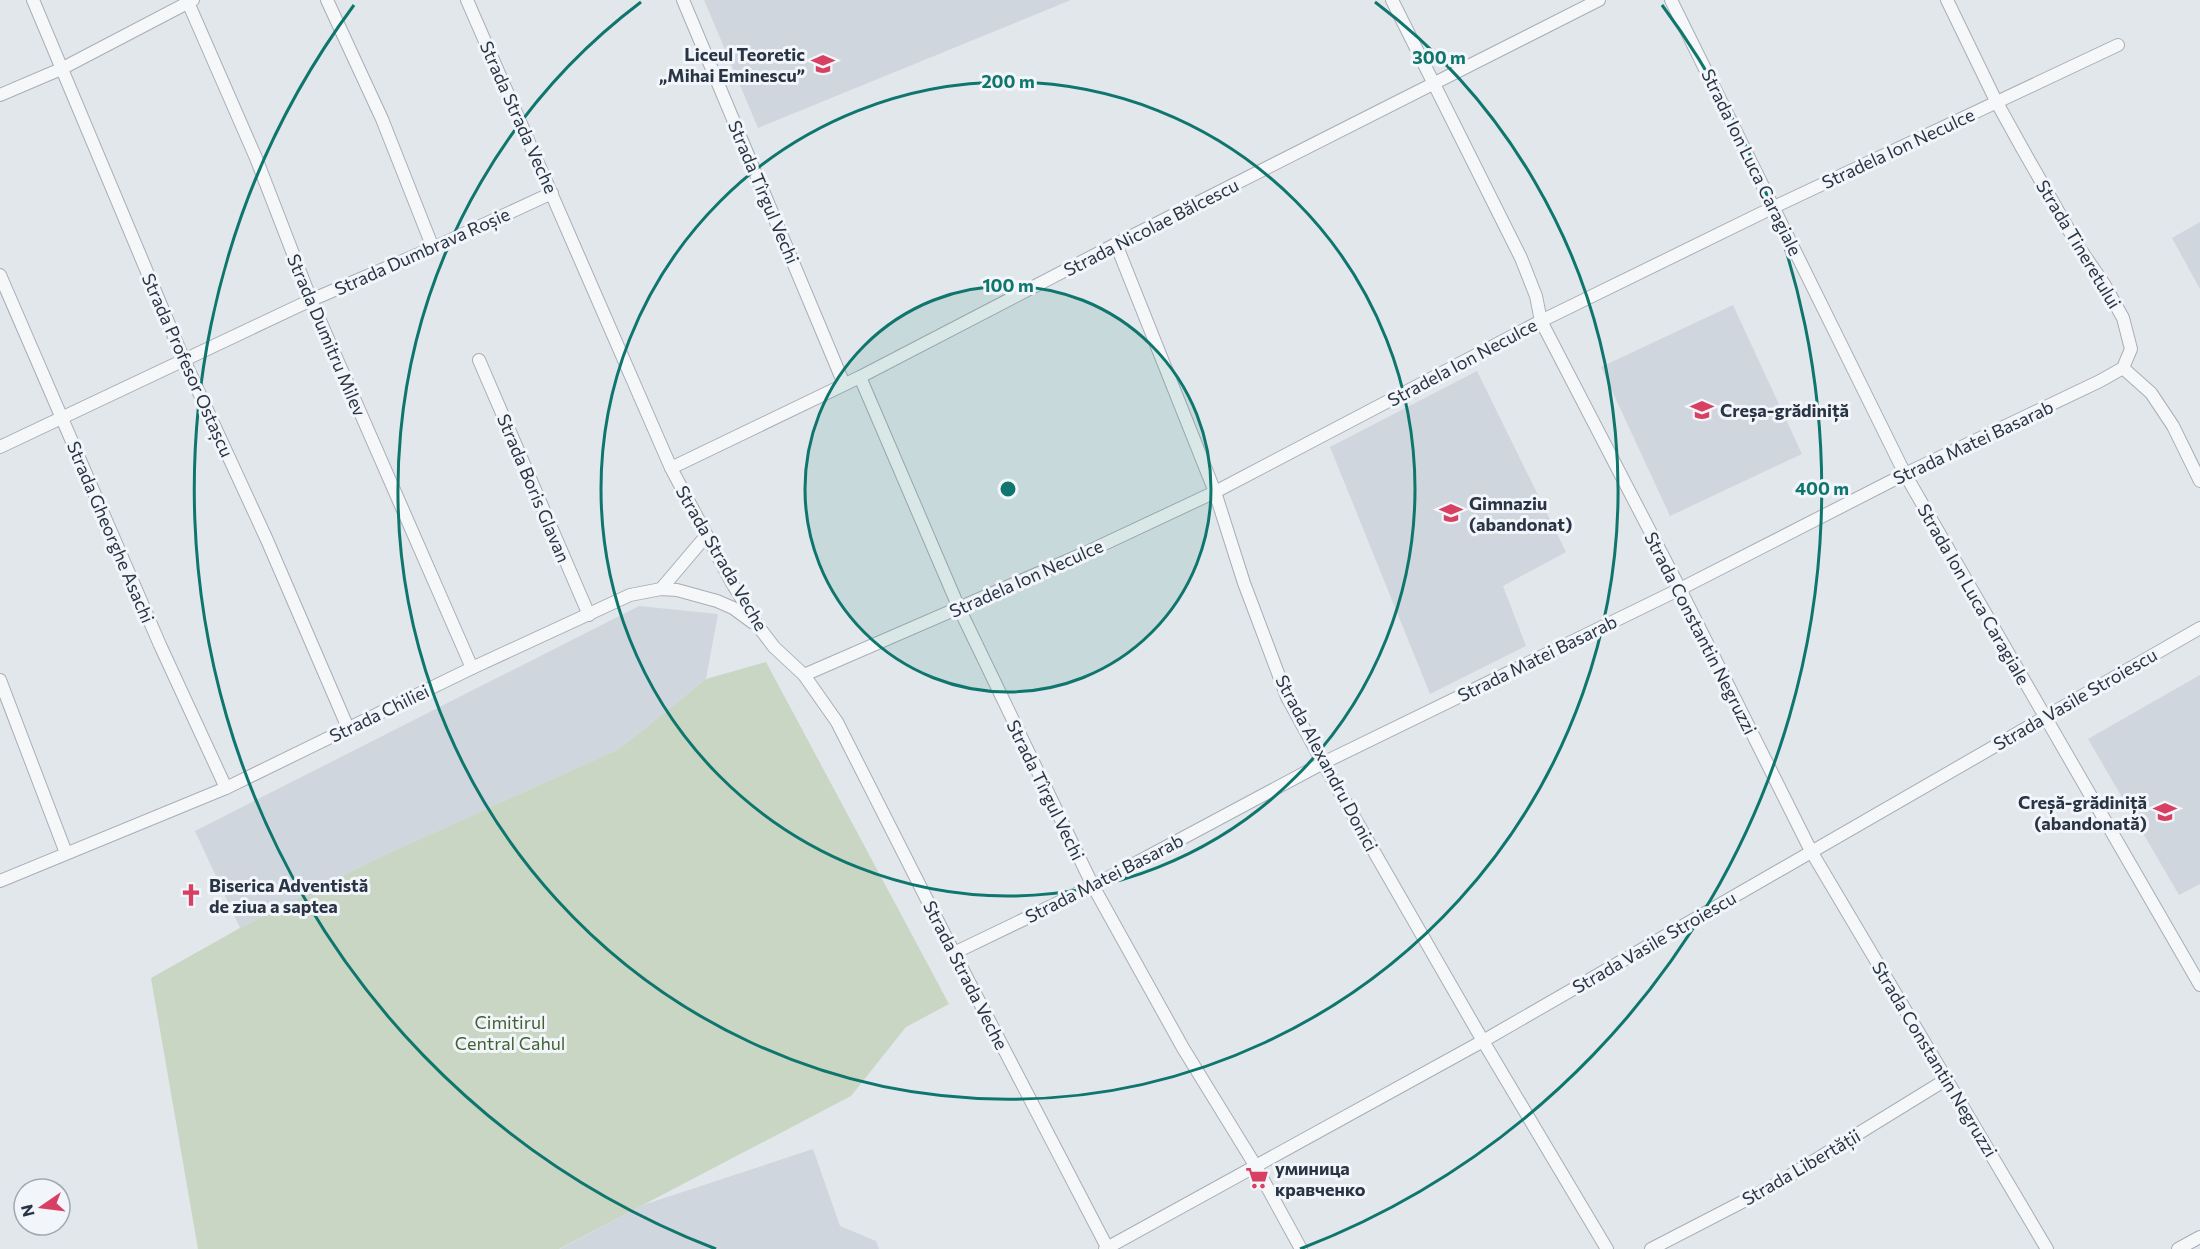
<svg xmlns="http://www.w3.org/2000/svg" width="2200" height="1249" font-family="Commissioner,sans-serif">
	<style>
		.built { fill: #d0d6de }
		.green { fill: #c9d6c3 }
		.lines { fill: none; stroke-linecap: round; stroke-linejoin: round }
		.minor-casing { stroke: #a7aeb7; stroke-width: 14 }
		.minor { stroke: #f5f7f9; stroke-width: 12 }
		.ring { fill: none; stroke: #0f766e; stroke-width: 3 }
		.labels { text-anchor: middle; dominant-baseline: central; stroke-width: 6; stroke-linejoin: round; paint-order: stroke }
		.poi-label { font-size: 18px; font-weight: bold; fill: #293545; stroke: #f2f5f9; text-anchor: start }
		.street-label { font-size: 18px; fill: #293545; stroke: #f2f5f9 }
		.park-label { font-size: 18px; fill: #416235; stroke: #f2f5f9 }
		.centre { fill: #0f766e; stroke: #f2f5f9; stroke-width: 3 }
		.ring-label { font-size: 18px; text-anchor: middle; font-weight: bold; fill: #0f766e; stroke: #f2f5f9; stroke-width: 6; stroke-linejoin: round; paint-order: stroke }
	</style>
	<rect width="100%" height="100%" fill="#e2e7ec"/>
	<g class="built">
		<path d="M704 0H1071L758 128Z"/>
		<path d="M2200 222V289L2172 238Z"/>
		<path d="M1733 305 1802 454 1670 516 1601 367Z"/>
		<path d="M1477 371 1566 552 1503 586 1526 646 1430 694 1330 447Z"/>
		<path d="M639 606 718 614 706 679 619 749 376 859 240 928 195 831Z"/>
		<path d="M2200 675V884L2179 895 2088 739Z"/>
		<path d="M813 1149 840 1226 876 1241 879 1249H560L643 1205Z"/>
	</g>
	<path class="green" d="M766 662 949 1004 906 1027 851 1096 559 1249H198L151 978 240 928 376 859 619 749 706 679Z"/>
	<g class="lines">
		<g class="minor-casing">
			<g id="minor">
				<path d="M33 0 184 360 267 540 348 728"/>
				<path d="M187 0 256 158 311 300 472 668"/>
				<path d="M327 0 382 119 433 248"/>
				<path d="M467 0 671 468 732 583 758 626 774 647 804 675 837 722 954 953 1108 1249"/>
				<path d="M683 0 844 384"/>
				<path d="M1392 0 1521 258 1536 296 1541 321 1680 589 1811 851 2047 1249"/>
				<path d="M1671 0 1905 474 2200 985"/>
				<path d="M1947 0 1996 101 2022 148 2078 246 2104 284 2123 318 2131 349 2123 368 2151 393 2173 426 2200 481"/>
				<path d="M0 95 61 69 193 0"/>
				<path d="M1116 244 1215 492 1244 583 1287 697 1323 763 1483 1041 1607 1249"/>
				<path d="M0 275 160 645 226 788"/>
				<path d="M479 360 589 615"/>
				<path d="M860 377 959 608 1093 886 1183 1048 1255 1165 1301 1249"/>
				<path d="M0 447 311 300 433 248 552 193"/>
				<path d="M671 468 860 377 1116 244 1599 0"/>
				<path d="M661 589 706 536"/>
				<path d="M804 675 1085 553 1215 492 1541 321 1774 207 2118 45"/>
				<path d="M0 680 66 853"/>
				<path d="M0 881 226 788 472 668 630 595 661 589 677 590 717 601 733 608 752 622"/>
				<path d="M954 953 1093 886 1323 763 1680 589 1905 474 2100 381 2123 368"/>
				<path d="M1105 1249 1483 1041 2200 628"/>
				<path d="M1651 1249 1773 1186 1947 1079"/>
				<path d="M2178 1249 2200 1237"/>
			</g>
		</g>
		<use href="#minor" class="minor"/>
	</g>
	<circle cx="1008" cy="489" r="203" fill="#0f766e" fill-opacity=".12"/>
	<g class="ring">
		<circle cx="1008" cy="489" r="203"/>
		<circle cx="1008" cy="489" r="407"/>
		<path d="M1375 2A610 610 0 1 1 641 2"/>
		<path d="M716 1249A814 814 0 0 1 354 5M1662 5A814 814 0 0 1 1300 1249"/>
	</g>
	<defs>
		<g id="school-bare" transform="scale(1.8)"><path d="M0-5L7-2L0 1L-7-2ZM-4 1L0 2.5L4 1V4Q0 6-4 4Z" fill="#d84063" stroke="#f2f5f9" stroke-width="2.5" paint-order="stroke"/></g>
		<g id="church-bare" transform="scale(1.8)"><path d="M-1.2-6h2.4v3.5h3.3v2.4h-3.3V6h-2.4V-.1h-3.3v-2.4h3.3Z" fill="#d84063" stroke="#f2f5f9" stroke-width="2.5" paint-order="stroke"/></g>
		<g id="supermarket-bare" transform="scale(1.8)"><path d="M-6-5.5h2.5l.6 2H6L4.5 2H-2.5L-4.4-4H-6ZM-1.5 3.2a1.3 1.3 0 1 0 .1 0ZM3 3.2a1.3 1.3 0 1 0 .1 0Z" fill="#d84063" stroke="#f2f5f9" stroke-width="2.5" paint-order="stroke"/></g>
	</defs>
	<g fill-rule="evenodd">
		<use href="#school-bare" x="823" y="64"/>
		<use href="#school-bare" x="1702" y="410"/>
		<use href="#school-bare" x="1451" y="513"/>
		<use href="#school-bare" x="2165" y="812"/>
		<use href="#church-bare" x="191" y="895"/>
		<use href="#supermarket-bare" x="1257" y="1178"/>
	</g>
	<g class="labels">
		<g class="poi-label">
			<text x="805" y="54" text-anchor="end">Liceul Teoretic<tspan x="805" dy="21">„Mihai Eminescu”</tspan></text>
			<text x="1720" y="410">Creșa-grădiniță</text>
			<text x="1469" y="503">Gimnaziu<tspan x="1469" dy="21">(abandonat)</tspan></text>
			<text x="2147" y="802" text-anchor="end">Creșă-grădiniță<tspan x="2147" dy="21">(abandonată)</tspan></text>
			<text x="209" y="885">Biserica Adventistă<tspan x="209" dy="21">de ziua a saptea</tspan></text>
			<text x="1275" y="1168">уминица<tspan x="1275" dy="21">кравченко</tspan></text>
		</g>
		<g class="street-label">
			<text transform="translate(519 117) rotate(66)">Strada Strada Veche</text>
			<text transform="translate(1898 148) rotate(-25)">Stradela Ion Neculce</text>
			<text transform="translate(1752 162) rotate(64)">Strada Ion Luca Caragiale</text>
			<text transform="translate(764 192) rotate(67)">Strada Tîrgul Vechi</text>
			<text transform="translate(1151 227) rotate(-27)">Strada Nicolae Bălcescu</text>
			<text transform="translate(2079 244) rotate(59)">Strada Tineretului</text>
			<text transform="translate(422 251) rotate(-24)">Strada Dumbrava Roșie</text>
			<text transform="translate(327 335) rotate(67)">Strada Dumitru Milev</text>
			<text transform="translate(1462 362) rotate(-28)">Stradela Ion Neculce</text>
			<text transform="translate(188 365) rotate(66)">Strada Profesor Ostașcu</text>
			<text transform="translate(1973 442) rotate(-25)">Strada Matei Basarab</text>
			<text transform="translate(534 488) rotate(67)">Strada Boris Glavan</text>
			<text transform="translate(111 532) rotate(67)">Strada Gheorghe Asachi</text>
			<text transform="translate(722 558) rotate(60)">Strada Strada Veche</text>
			<text transform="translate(1026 578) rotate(-24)">Stradela Ion Neculce</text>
			<text transform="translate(1974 594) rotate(60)">Strada Ion Luca Caragiale</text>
			<text transform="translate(1701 633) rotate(63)">Strada Constantin Negruzzi</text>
			<text transform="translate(1537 658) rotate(-26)">Strada Matei Basarab</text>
			<text transform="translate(2075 699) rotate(-30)">Strada Vasile Stroiescu</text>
			<text transform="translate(379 713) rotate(-26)">Strada Chiliei</text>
			<text transform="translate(1327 763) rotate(62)">Strada Alexandru Donici</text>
			<text transform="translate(1046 790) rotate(64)">Strada Tîrgul Vechi</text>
			<text transform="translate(1104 878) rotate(-27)">Strada Matei Basarab</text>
			<text transform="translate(1654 942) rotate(-30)">Strada Vasile Stroiescu</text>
			<text transform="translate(966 975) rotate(63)">Strada Strada Veche</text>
			<text transform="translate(1935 1059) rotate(59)">Strada Constantin Negruzzi</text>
			<text transform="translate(1801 1167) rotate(-30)">Strada Libertății</text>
		</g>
		<g class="park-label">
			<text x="510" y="1022">Cimitirul<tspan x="510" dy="21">Central Cahul</tspan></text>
		</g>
	</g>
	<circle cx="1008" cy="489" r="9" class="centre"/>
	<g class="ring-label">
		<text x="1439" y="64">300 m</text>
		<text x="1008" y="88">200 m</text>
		<text x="1008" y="292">100 m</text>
		<text x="1822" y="495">400 m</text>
	</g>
	<g transform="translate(42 1207) rotate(256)"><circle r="28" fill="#f2f5f9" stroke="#a2a8b1" stroke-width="1.5"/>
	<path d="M0-4.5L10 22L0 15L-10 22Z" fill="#d84063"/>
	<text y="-9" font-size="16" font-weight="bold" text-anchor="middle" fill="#293545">N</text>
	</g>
</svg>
